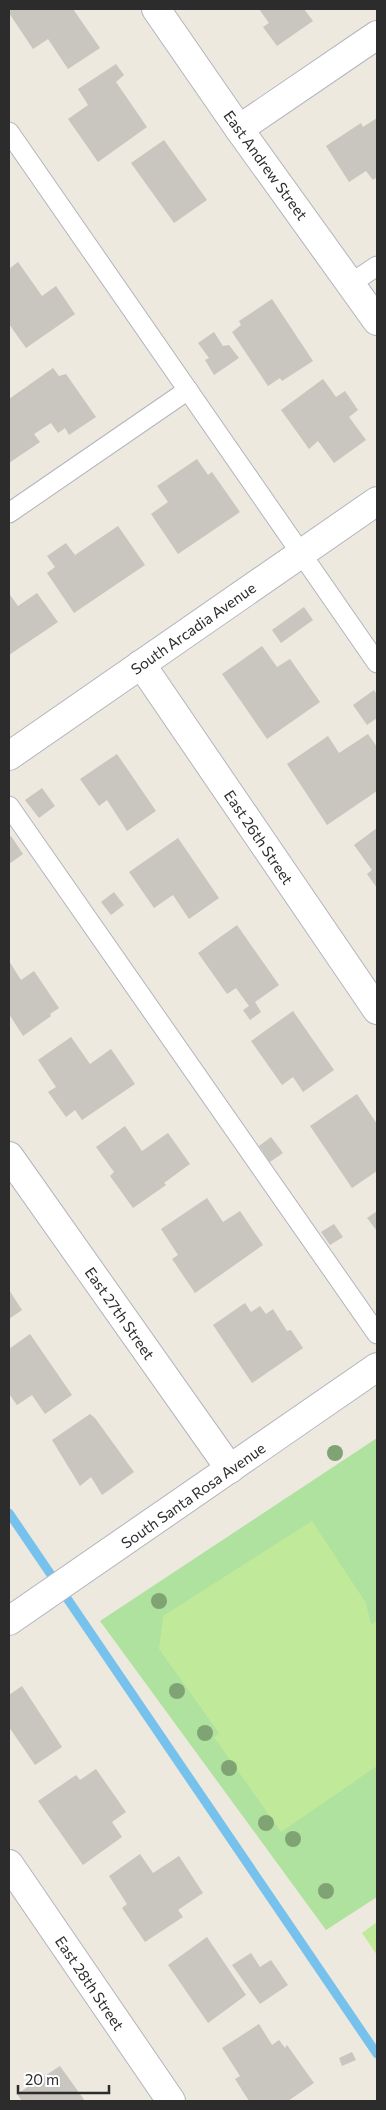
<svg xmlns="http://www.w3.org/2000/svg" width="386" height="2110" font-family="Commissioner,sans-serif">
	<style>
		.green { fill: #afe29e }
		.pitch { fill: #c1e99a }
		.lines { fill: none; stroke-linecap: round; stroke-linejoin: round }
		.stream { stroke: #76c2ec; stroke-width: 9 }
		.building { fill: #c9c5bf }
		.lane-casing { stroke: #b3b4bf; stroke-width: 21 }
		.street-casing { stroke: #b3b4bf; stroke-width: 30 }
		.lane { stroke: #fff; stroke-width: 19 }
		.street { stroke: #fff; stroke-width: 28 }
		.tree { fill: #80a374 }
		.labels { text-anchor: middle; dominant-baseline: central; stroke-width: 4.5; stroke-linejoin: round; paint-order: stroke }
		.street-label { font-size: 15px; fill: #2c2c2c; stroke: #fff }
	</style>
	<rect width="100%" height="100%" fill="#ede9df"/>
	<path class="green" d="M377 1438V1897L326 1930 100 1621Z"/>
	<g class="pitch">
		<path d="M312 1521 366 1603 371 1625 377 1621V1766L281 1832 214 1737 219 1733 159 1649 163 1616Z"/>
		<path d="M377 1922V1955L362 1933Z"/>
	</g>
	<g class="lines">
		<path class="stream" d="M9 1513 377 2054"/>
	</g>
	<g class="building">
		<path d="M9 9H73L100 48 68 69 48 39 33 49 9 13Z"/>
		<path d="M259 9H304L313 21 277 46 263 27 269 23Z"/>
		<path d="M116 64 124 75 116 82 147 127 98 162 68 119 88 105 78 89Z"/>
		<path d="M377 118V177L373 180 366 171 349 182 326 146 361 123 363 127Z"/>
		<path d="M164 140 207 200 174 223 131 163Z"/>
		<path d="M18 262 42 296 56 286 75 314 26 348 9 324V269Z"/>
		<path d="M272 299 313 361 282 381 280 378 268 386 232 332 241 325 239 321Z"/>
		<path d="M214 332 223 346 229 345 239 358 214 375 205 360 209 358 198 343Z"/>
		<path d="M53 368 59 376 66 374 96 417 69 435 65 428 58 433 51 423 34 434 40 442 9 463V399Z"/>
		<path d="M323 379 336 397 345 391 358 410 349 417 366 440 334 463 318 441 309 449 281 410Z"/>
		<path d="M197 459 208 475 212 472 240 512 178 554 151 514 168 502 157 486Z"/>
		<path d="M118 526 145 565 74 613 47 573 55 567 47 556 66 543 75 555Z"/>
		<path d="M37 593 58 622 9 655V596L10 595 18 606Z"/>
		<path d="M304 607 313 620 281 643 272 630Z"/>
		<path d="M262 646 277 667 290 659 320 702 267 739 222 674Z"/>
		<path d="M374 690 377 695V718L367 725 353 705Z"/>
		<path d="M368 734 377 747V791L327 825 287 764 328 736 339 753Z"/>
		<path d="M117 754 156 811 127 831 107 800 99 806 80 779Z"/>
		<path d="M42 788 55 806 39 818 25 800Z"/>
		<path d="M377 828V888L367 874 372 870 354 845Z"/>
		<path d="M11 836 23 854 9 864V837Z"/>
		<path d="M178 838 219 898 189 919 173 895 154 908 129 872Z"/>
		<path d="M114 892 124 905 111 915 101 902Z"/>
		<path d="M237 925 279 985 255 1002 261 1012 250 1020 243 1010 249 1006 236 988 227 994 198 953Z"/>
		<path d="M9 961 21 980 34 971 59 1008 50 1014 51 1016 23 1036 9 1014Z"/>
		<path d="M293 1011 334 1070 303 1092 293 1077 282 1085 251 1041Z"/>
		<path d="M71 1037 90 1064 111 1049 135 1084 82 1120 75 1110 66 1117 48 1092 56 1087 38 1060Z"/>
		<path d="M357 1094 377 1124V1171L352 1188 310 1126Z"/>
		<path d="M125 1126 142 1151 168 1133 190 1164 164 1183 166 1185 133 1208 110 1176 114 1172 96 1147Z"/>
		<path d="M271 1137 283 1153 270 1162 259 1146Z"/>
		<path d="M207 1198 223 1222 240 1211 263 1245 195 1293 172 1259 178 1255 161 1229Z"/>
		<path d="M377 1211V1231L367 1218Z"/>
		<path d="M334 1224 343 1237 330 1245 321 1232Z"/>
		<path d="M9 1290 22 1310 9 1319Z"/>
		<path d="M245 1303 251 1312 260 1306 266 1314 273 1309 287 1331 291 1330 303 1348 252 1383 213 1325Z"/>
		<path d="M30 1334 72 1395 45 1414 32 1395 17 1405 9 1394V1349Z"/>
		<path d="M90 1414 95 1418 134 1472 102 1495 91 1477 80 1486 52 1440Z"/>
		<path d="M22 1686 62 1747 35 1765 9 1727V1695Z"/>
		<path d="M96 1769 126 1812 112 1822 122 1837 83 1865 38 1801 76 1775 80 1780Z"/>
		<path d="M140 1854 153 1873 179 1856 203 1893 178 1910 183 1917 145 1942 122 1908 127 1904 109 1876Z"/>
		<path d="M207 1937 246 1995 208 2023 168 1965Z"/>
		<path d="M251 1953 260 1967 271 1960 288 1985 260 2004 232 1965Z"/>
		<path d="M259 2024 272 2045 279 2040 285 2048 287 2045 314 2083 288 2101H249L235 2079 240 2076 222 2048Z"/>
		<path d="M352 2052 356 2060 342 2066 339 2058Z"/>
		<path d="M60 2066 85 2101H22L17 2094Z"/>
	</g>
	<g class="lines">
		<g class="lane-casing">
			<g id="lane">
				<path d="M9 132 377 663"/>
				<path d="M350 284 377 266"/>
				<path d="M9 513 188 390"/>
				<path d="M9 806 377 1334"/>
			</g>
		</g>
		<g class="street-casing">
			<g id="street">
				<path d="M156 9 239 129 377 321"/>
				<path d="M239 129 377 35"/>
				<path d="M141 664 377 1010"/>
				<path d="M9 756 377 501"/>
				<path d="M9 1156 230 1469"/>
				<path d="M9 1621 377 1367"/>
				<path d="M9 1864 171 2101"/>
			</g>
		</g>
		<use href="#lane" class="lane"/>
		<use href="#street" class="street"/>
	</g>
	<g class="tree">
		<circle cx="335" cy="1453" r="8"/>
		<circle cx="159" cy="1601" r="8"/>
		<circle cx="177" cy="1691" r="8"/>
		<circle cx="205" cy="1733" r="8"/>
		<circle cx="229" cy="1768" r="8"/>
		<circle cx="266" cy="1823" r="8"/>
		<circle cx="293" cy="1839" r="8"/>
		<circle cx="326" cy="1891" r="8"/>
	</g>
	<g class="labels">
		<g class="street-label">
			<text transform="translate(266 165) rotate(54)">East Andrew Street</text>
			<text transform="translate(193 628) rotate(-35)">South Arcadia Avenue</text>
			<text transform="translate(259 837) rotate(56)">East 26th Street</text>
			<text transform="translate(120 1313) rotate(55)">East 27th Street</text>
			<text transform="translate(193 1495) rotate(-35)">South Santa Rosa Avenue</text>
			<text transform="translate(90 1983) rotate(56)">East 28th Street</text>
		</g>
	</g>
	<rect width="386" height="2110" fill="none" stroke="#2c2c2c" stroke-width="20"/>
	<path d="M18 2085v8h91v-8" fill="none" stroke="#2c2c2c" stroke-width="2.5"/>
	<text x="25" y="2085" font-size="15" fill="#2c2c2c" stroke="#ffffff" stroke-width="4" paint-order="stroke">20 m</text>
</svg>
